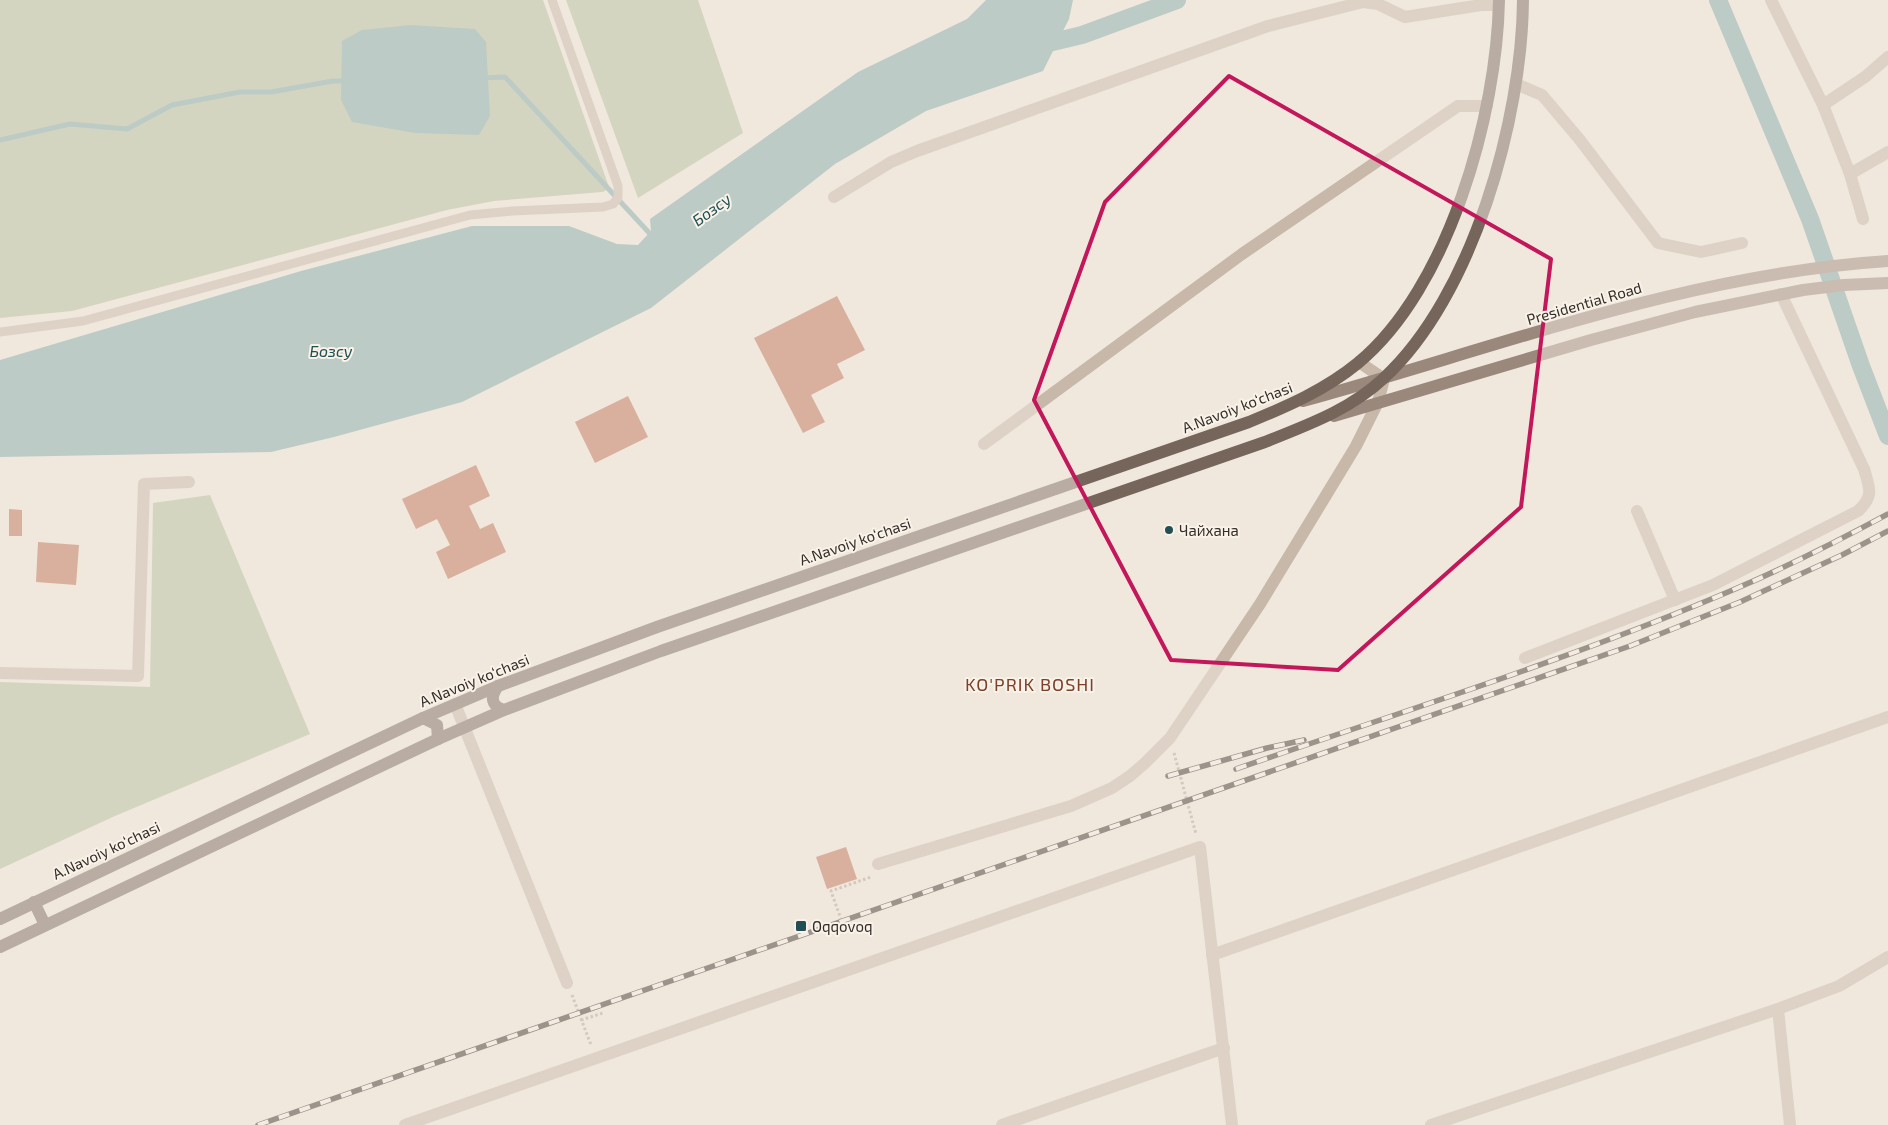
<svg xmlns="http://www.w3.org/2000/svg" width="1888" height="1125" font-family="'Exo 2',sans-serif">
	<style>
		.green { fill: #b2be9e }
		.water { fill: #7ea8ab }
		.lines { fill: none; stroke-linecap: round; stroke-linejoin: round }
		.stream { stroke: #7ea8ab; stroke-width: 5 }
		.canal { stroke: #7ea8ab; stroke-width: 18 }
		.building { fill: #bc6d50 }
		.path { stroke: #b3a294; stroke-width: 3; stroke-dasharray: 2.5 2.5; stroke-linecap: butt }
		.lane { stroke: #c7b8aa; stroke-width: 9 }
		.street { stroke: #c7b8aa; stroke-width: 12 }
		.secondary { stroke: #9b887c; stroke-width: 12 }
		.primary { stroke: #76655b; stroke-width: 12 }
		.rail-casing { stroke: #352d29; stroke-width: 5.5 }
		.rail { stroke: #f8f2e9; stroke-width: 4; stroke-dasharray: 11; stroke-linecap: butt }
		.marked { fill: none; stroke: #c2185b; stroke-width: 4; stroke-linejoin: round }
		.poi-dot { fill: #224f53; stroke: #f8f2e9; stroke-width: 2 }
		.labels { text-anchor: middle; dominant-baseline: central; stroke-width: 4; stroke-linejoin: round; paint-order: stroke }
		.street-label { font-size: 15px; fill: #352d29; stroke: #f8f2e9 }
		.poi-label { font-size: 15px; fill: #352d29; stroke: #f8f2e9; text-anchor: start }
		.water-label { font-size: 16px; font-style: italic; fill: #224f53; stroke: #f8f2e9 }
		.quarter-label { font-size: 18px; letter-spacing: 1px; fill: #7d4029; stroke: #f8f2e9 }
	</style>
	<rect width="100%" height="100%" fill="#f0e8dd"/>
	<g class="green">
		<path d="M0 0H543L609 187 605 191 602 192 494 201 447 210 72 311 0 318Z"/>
		<path d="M566 0H698L743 133 638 198Z"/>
		<path d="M210 495 310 734 115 816 0 869V682L150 687 153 503Z"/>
	</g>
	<g class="water">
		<path d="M986 0H1073L1069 19 1043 71 926 111 835 164 651 308 462 402 334 437 271 452 0 457V360L301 271 472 226H569L617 244 638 245 651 231 650 219 858 72 967 19Z"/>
		<path d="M411 25 475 29 486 42 490 116 479 135 415 133 352 122 341 100 342 41 362 30Z"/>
	</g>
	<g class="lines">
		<g class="stream">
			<path d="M481 78 505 77 653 237"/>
			<path d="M0 140 70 124 127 129 172 105 240 92H271L333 81H347"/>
		</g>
		<g class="canal">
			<path d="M1718 0 1810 219 1861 366 1888 436"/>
			<path d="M1036 46 1082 35 1177 0"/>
		</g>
	</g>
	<g class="building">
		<path d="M837 296 865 350 837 364 844 378 811 395 825 422 803 433 754 338Z"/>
		<path d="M628 396 648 437 595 463 575 422Z"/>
		<path d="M476 465 490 496 469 506 480 529 493 523 506 552 448 579 436 552 450 545 437 519 416 529 402 499Z"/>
		<path d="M9 509 22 510V536H9Z"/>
		<path d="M38 542 79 545 76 585 36 582Z"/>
		<path d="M846 847 857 879 827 889 816 857Z"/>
	</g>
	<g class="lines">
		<g class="path">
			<path d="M1174 753 1196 834"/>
			<path d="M843 925 831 891 871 877"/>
			<path d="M572 995 591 1045"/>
			<path d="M581 1020 603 1013"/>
		</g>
		<path class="lane" d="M0 332 83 321 470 215 512 211 603 207 613 204 618 198V186L552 0"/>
		<g class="street">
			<path d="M1771 0 1823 105 1850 174 1863 219"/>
			<path d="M1516 84 1542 95 1580 140 1658 243 1701 252 1742 243"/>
			<path d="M1823 105 1865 77 1888 57"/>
			<path d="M1850 174 1888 152"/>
			<path d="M834 197 891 162 917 151 1268 26 1363 2 1378 4 1405 17 1481 5H1498"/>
			<path d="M984 444 1242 254 1458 106H1487"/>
			<path d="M1637 511 1675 600"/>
			<path d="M1525 658 1713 585 1858 511C1874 496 1870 489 1864 469L1781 294"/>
			<path d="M0 673 138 676 144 484 189 482"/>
			<path d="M455 704 567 983"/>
			<path d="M878 864 1071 806 1112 788 1130 776 1145 763 1170 738 1260 604 1356 446 1378 402 1384 379 1359 362"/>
			<path d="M1212 955 1888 717"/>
			<path d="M1778 1009 1790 1125"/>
			<path d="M405 1125 1200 847 1232 1125"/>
			<path d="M1002 1125 1224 1048"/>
			<path d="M1431 1125 1778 1009 1839 986 1888 957"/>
		</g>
		<g class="secondary">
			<path d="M1303 401C1496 348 1687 274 1888 261"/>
			<path d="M1334 416 1591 340 1695 312 1803 290 1844 285 1888 283"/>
		</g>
		<g class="primary">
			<path d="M498 686C490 697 491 706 504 710"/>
			<path d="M423 718 437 725 438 739"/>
			<path d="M34 902 45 925"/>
			<path d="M0 919 423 718 498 686 657 627 1249 422C1288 406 1325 390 1358 363 1449 288 1497 114 1499 0"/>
			<path d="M0 947 438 739 504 710 661 651 1265 442C1307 425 1350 410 1384 378 1473 296 1522 119 1523 0"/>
		</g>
		<g class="rail-casing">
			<g id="rail">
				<path d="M1236 769C1403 711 1572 659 1735 589 1787 567 1838 541 1888 514"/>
				<path d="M1168 776 1267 748 1304 740"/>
				<path d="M258 1125 1630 646 1740 602 1842 555 1888 531"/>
			</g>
		</g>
		<use href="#rail" class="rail"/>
	</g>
	<path d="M0 0H1888V1125H0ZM1229 76 1551 259 1521 507 1338 670 1171 660 1034 400 1105 202Z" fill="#f0e8dd" fill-opacity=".55" fill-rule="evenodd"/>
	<path class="marked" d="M1229 76 1551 259 1521 507 1338 670 1171 660 1034 400 1105 202Z"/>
	<g class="poi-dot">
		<circle cx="1169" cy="530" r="5"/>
		<rect x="795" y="920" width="12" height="12" rx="2.5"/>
	</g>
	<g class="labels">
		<g class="street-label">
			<text transform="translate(1584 303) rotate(-16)">Presidential Road</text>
			<text transform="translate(1237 407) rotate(-21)">A.Navoiy ko‘chasi</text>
			<text transform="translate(855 541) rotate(-19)">A.Navoiy ko‘chasi</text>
			<text transform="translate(474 680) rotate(-22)">A.Navoiy ko‘chasi</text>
			<text transform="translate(106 850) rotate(-25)">A.Navoiy ko‘chasi</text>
		</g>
		<g class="poi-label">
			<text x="1179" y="530">Чайхана</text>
			<text x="812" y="926">Oqqovoq</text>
		</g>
		<g class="water-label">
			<text transform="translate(711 209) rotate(-36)">Бозсу</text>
			<text x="331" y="350">Бозсу</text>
		</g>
		<g class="quarter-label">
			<text x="1030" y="684">KO'PRIK BOSHI</text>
		</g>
	</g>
</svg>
